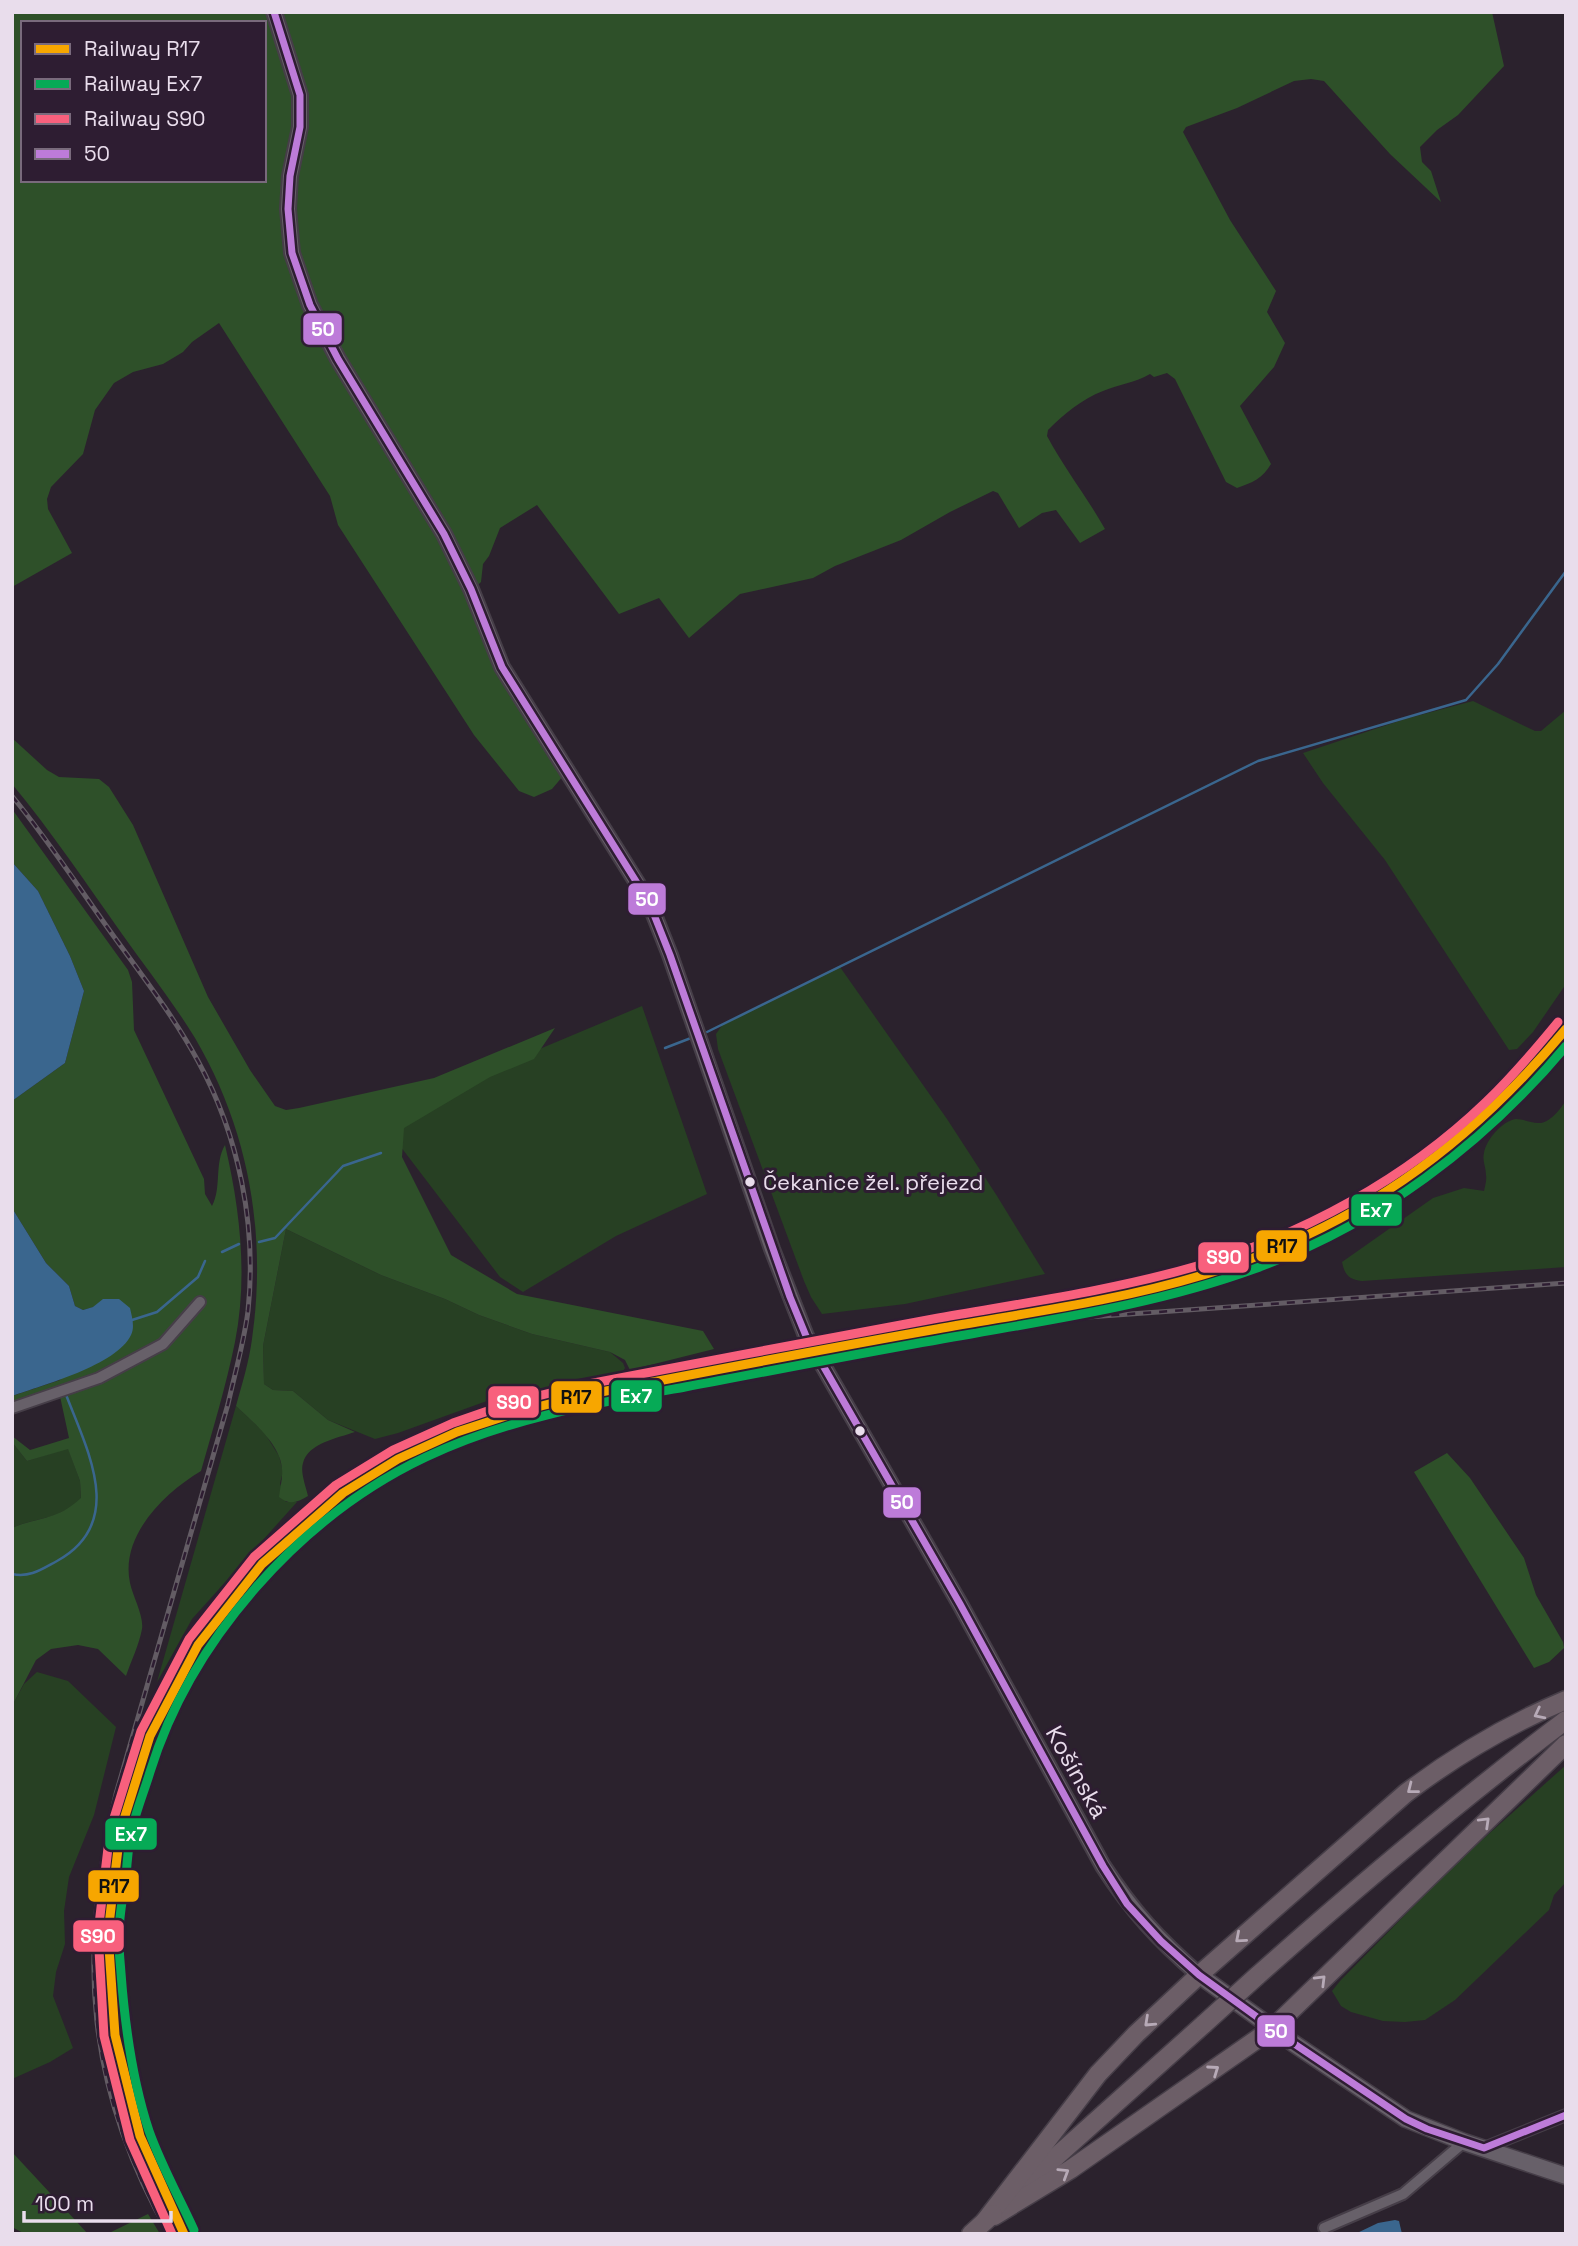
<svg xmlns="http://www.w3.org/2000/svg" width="1578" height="2246" font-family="'Space Grotesk',sans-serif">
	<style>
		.green { fill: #274023 }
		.forest { fill: #2e5029; fill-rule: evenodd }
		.water { fill: #3a668e }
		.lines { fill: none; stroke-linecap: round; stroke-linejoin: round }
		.stream { stroke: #3a668e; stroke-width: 2.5 }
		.minor-casing { stroke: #463e48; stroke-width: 14 }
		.tertiary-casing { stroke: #463e48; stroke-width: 18 }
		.secondary-casing { stroke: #463e48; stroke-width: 19 }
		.primary-casing { stroke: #463e48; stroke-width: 21 }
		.minor { stroke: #676069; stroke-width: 10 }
		.tertiary { stroke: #676069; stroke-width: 14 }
		.secondary { stroke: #676069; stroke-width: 16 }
		.primary { stroke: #6c5e67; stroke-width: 18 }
		.rail-casing { stroke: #635c64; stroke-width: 5 }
		.rail { stroke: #2e1d32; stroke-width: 2.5; stroke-dasharray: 8; stroke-linecap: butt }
		.primary-bridge-casing { stroke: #463e48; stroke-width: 21; stroke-linecap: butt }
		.primary-bridge { stroke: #6c5e67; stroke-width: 18 }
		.bus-1-casing { stroke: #2e1d32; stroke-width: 12 }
		.bus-1 { stroke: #bd7bd9; stroke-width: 7 }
		.rail-1-casing { stroke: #2e1d32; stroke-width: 14 }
		.rail-2-casing { stroke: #2e1d32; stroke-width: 14 }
		.rail-3-casing { stroke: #2e1d32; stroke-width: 14 }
		.rail-1 { stroke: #f7a600; stroke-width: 9 }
		.rail-2 { stroke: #06aa56; stroke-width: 9 }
		.rail-3 { stroke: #f8607d; stroke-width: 9 }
		.oneway { stroke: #b7aab7 }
		.bus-dot { fill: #e9ddec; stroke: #2e1d32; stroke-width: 2.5 }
		.labels { text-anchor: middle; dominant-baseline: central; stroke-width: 6; stroke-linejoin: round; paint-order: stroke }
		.bus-label { font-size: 22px; fill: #e9ddec; stroke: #2e1d32; text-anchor: start }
		.street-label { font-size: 24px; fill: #e9ddec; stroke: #2e1d32 }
		.line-badge { stroke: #2e1d32; stroke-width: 2.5 }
		.badge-label { font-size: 19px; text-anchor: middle; font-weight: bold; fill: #fff }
		.pale-badge-label { font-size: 19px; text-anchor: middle; font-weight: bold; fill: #111 }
	</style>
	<rect width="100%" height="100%" fill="#2b222d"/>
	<g class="green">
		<path d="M1473 701 1535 731H1541L1566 710V984L1533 1032 1517 1049 1509 1050 1385 860 1323 783 1303 753 1405 719Z"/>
		<path d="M840 967 947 1119 997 1196 1045 1274 905 1304 822 1314 811 1297 804 1281 718 1049 716 1034 723 1024Z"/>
		<path d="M642 1006 707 1194 616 1236 523 1292 500 1277 378 1117Z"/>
		<path d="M1566 1100V1267L1362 1281C1349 1279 1345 1276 1342 1262L1433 1198 1464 1188 1484 1191C1485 1186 1487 1180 1486 1175 1486 1167 1482 1161 1484 1153 1486 1140 1502 1121 1516 1119 1523 1119 1531 1123 1538 1123 1549 1124 1561 1109 1566 1100Z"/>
		<path d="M286 1229 381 1275 445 1299 479 1315 532 1334 610 1352 623 1363 625 1368 622 1373 613 1375 498 1397 398 1433 375 1439 328 1420 293 1391 273 1390 264 1384 263 1346Z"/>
		<path d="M236 1406 264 1432 279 1456 283 1472 280 1483 286 1502H297L192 1619 157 1682Z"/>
		<path d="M12 1442 27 1461 68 1448 80 1481 81 1499C56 1521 40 1516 12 1528Z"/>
		<path d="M37 1672 68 1681 116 1727 94 1815 69 1877 64 1911 65 1944 56 1972 53 1996 73 2048 50 2062 12 2079V1706L24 1684Z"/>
		<path d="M1566 1765V1882L1554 1895 1549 1910 1455 2000 1425 2020 1405 2022 1383 2021 1351 2012 1341 2006 1332 1991 1340 1981 1456 1863Z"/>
	</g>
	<g class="forest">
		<path d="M12 12H1492L1504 66 1458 115 1437 130 1420 147 1422 162 1431 171 1441 202 1390 154 1324 81 1311 79 1294 81 1237 108 1186 127 1183 132 1230 220 1276 291 1267 312 1285 343 1274 367 1240 406 1271 464C1263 478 1252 483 1237 488L1226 482 1175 379 1167 373 1154 377 1150 374C1135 383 1119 384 1103 391 1082 399 1064 414 1048 430L1047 436C1064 468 1087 497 1105 529L1080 543 1056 510 1042 513 1019 528 998 493 993 491 950 512 901 540 835 566 813 578 740 594 689 638 659 598 619 614 537 505 500 528 489 556 483 564 481 582 468 594 563 776 552 789 534 797 519 791 474 735 338 525 330 496 219 323 192 342 183 352 163 364 133 372 114 383 95 410 83 454 51 487 47 499 48 509 72 553 12 587ZM23 23H264V180H23Z"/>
		<path d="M12 738 47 770 59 777 99 779 109 787 133 825 208 997 250 1070 275 1106 286 1110 299 1108 434 1078 555 1028 534 1059 490 1077 404 1128 402 1157 451 1255 517 1294 703 1331 714 1349 630 1370 625 1360 610 1352 532 1334 479 1315 445 1299 381 1275 286 1229 263 1346 264 1384 273 1390 293 1391 328 1420 355 1432C338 1438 308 1443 303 1463 300 1472 306 1487 308 1496 297 1503 289 1505 279 1497 280 1488 283 1478 282 1469 281 1445 252 1421 236 1406 242 1384 249 1362 252 1339 267 1234 249 1130 195 1038 173 1002 146 968 122 934 86 883 51 831 12 784Z"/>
		<path d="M12 809 128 970 132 982 134 1030 204 1179 205 1194 212 1206C222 1187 214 1164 225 1145 240 1209 248 1276 235 1342 226 1386 213 1429 201 1471 164 1493 120 1536 130 1583 133 1597 144 1616 142 1629 139 1645 131 1661 126 1676L98 1649 78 1645 51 1649 36 1660 12 1706V1528C40 1516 56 1521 81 1498L80 1481 68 1449 27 1461 12 1442V1436L30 1450 69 1438 58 1387 12 1403V1396L60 1380 103 1300 94 1307 83 1310 75 1306 69 1286 46 1263 12 1208V1101L65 1063 84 991 70 956 38 891 12 862Z"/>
		<path d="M1447 1453 1470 1478 1524 1558 1536 1595 1563 1642 1564 1648 1549 1662 1534 1668 1414 1472Z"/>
		<path d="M12 2152 88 2234H25L12 2227Z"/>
		<path d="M148 2214 160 2234H107Z"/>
	</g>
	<g class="water">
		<path d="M12 862 38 891 70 956 84 991 65 1063 12 1101Z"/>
		<path d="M12 1208 46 1263 69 1286 75 1306 83 1310 93 1307 103 1299H119L130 1308C132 1317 135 1327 131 1335 117 1365 43 1385 12 1396Z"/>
		<path d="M1395 2220 1399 2221 1402 2234H1355L1378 2223Z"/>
	</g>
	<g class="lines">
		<g class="stream">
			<path d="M707 1032 1258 761 1466 700 1498 664 1566 571"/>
			<path d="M665 1048 691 1038"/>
			<path d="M259 1242 275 1238 343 1166 381 1153"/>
			<path d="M222 1252 239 1244"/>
			<path d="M132 1320 157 1312 198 1277 205 1261"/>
			<path d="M12 1574C30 1578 42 1569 57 1561 128 1522 86 1448 65 1392"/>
		</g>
		<g class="minor-casing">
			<g id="minor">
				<path d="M12 1408 99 1378 163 1344 200 1302"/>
				<path d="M1484 2148 1566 2115"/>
				<path d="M1324 2228 1403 2194 1464 2142"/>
			</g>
		</g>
		<g class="tertiary-casing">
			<path id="tertiary" d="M274 12 300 95V127L290 176 288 209 292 253 310 305 338 359 444 534 471 589 502 667 649 902 670 955 772 1249 806 1336 960 1604 1103 1866C1133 1912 1158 1939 1199 1975"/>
		</g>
		<g class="secondary-casing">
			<path id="secondary" d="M1199 1975 1293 2043 1406 2119 1464 2142 1566 2176"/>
		</g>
		<g class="primary-casing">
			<g id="primary">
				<path d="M1257 1976C1357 1887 1459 1801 1566 1720"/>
				<path d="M1019 2190 1204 2024"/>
				<path d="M994 2216 1071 2169 1273 2028 1566 1744"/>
				<path d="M985 2221 1098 2074 1136 2034 1199 1975 1406 1793C1455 1756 1509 1724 1566 1700"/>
				<path d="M971 2234 993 2214"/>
			</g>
		</g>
		<use href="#minor" class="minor"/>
		<use href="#tertiary" class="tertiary"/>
		<use href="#secondary" class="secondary"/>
		<use href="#primary" class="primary"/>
		<g class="rail-casing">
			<g id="rail">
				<path d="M12 796C49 841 81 891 115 938 144 978 174 1017 198 1061 239 1136 257 1226 248 1311 244 1342 235 1373 228 1404L116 1794C77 1954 86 2089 169 2234"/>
				<path d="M984 1328 1031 1321 1566 1283"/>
			</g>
		</g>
		<use href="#rail" class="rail"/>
		<g class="primary-bridge-casing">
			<path id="primary-bridge" d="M1204 2024 1257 1976"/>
		</g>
		<use href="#primary-bridge" class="primary-bridge"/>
		<g class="bus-1-casing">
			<path id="bus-1" d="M274 12 300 95V127L290 176 288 209 292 253 310 305 338 359 444 534 471 589 502 667 649 902 670 955 790 1297 806 1336 960 1604 1103 1866 1127 1904 1161 1941 1199 1975 1293 2043 1406 2119 1427 2129 1484 2148 1566 2115"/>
		</g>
		<use href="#bus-1" class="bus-1"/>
		<g class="rail-1-casing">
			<path id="rail-1" d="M184 2234 140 2136 115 2035 108 1933 120 1832 150 1736 198 1645 262 1564 343 1493 398 1459 457 1432 518 1412 580 1396C699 1373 818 1350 937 1329 1026 1313 1117 1301 1203 1275 1354 1229 1465 1150 1566 1029"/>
		</g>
		<g class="rail-2-casing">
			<path id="rail-2" d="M194 2230C179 2197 161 2165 149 2131 132 2080 125 2027 121 1973 120 1959 118 1944 119 1930 120 1912 123 1894 126 1877 127 1862 128 1848 131 1834 135 1813 144 1792 150 1772 191 1639 301 1516 426 1457 508 1418 597 1403 685 1387 781 1369 876 1350 971 1334 1067 1317 1163 1302 1254 1269 1377 1225 1483 1145 1566 1046"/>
		</g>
		<g class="rail-3-casing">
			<path id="rail-3" d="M172 2234 130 2140 104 2036 98 1933 110 1831 141 1731 189 1639 254 1557 336 1485 393 1450 453 1423 514 1402 578 1386C696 1363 815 1341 933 1319 1022 1303 1111 1291 1197 1266 1303 1235 1406 1179 1486 1102 1512 1077 1535 1050 1558 1022"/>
		</g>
		<use href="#rail-1" class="rail-1"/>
		<use href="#rail-2" class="rail-2"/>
		<use href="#rail-3" class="rail-3"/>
	</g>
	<defs><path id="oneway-chevron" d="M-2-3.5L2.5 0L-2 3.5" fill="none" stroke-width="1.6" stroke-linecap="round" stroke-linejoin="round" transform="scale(1.75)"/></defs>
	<g class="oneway">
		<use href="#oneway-chevron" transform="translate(1539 1714) rotate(153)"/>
		<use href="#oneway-chevron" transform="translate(1412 1789) rotate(142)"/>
		<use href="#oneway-chevron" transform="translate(1485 1822) rotate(-44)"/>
		<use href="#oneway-chevron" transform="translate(1240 1938) rotate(139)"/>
		<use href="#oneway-chevron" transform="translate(1321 1980) rotate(-45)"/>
		<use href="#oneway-chevron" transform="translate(1149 2022) rotate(137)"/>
		<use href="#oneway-chevron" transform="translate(1214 2070) rotate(-35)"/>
		<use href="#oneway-chevron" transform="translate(1064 2173) rotate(-32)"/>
	</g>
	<g class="bus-dot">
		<circle cx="750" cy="1182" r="6"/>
		<circle cx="860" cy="1431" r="6"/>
	</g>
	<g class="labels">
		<g class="bus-label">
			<text x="763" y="1182">Čekanice žel. přejezd</text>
		</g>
		<g class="street-label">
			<text transform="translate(1077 1772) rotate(61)">Košínská</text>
		</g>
	</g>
	<g class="line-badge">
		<rect x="302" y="312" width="41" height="34" rx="7" fill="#bd7bd9"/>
		<rect x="627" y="882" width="40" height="34" rx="7" fill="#bd7bd9"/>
		<rect x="1350" y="1193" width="53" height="34" rx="7" fill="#06aa56"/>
		<rect x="1255" y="1229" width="53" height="34" rx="7" fill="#f7a600"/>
		<rect x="1197" y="1241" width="53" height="33" rx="7" fill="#f8607d"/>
		<rect x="610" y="1379" width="53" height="34" rx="7" fill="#06aa56"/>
		<rect x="550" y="1380" width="53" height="34" rx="7" fill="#f7a600"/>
		<rect x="487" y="1385" width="53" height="34" rx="7" fill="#f8607d"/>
		<rect x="882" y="1486" width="40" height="33" rx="7" fill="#bd7bd9"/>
		<rect x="104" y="1817" width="54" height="34" rx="7" fill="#06aa56"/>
		<rect x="87" y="1869" width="53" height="34" rx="7" fill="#f7a600"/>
		<rect x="72" y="1919" width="53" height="34" rx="7" fill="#f8607d"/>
		<rect x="1256" y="2014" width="40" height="34" rx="7" fill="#bd7bd9"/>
	</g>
	<g class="badge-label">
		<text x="323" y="336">50</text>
		<text x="647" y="906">50</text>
		<text x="1376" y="1217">Ex7</text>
		<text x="1224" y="1264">S90</text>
		<text x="636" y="1403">Ex7</text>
		<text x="514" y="1409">S90</text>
		<text x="902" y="1509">50</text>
		<text x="131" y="1841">Ex7</text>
		<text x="98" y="1943">S90</text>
		<text x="1276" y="2038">50</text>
	</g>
	<g class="pale-badge-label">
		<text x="1282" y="1253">R17</text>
		<text x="576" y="1404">R17</text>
		<text x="114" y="1893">R17</text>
	</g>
	<rect width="1578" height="2246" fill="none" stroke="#e9ddec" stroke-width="28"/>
	<rect x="21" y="21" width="245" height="161" fill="#2e1d32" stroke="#796a7c" stroke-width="2"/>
	<rect x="35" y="44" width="35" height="10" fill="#f7a600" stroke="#796a7c" stroke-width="2"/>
	<text x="84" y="56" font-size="21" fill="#e9ddec">Railway R17</text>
	<rect x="35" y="79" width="35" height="10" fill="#06aa56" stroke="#796a7c" stroke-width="2"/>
	<text x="84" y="91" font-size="21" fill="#e9ddec">Railway Ex7</text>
	<rect x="35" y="114" width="35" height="10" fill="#f8607d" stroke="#796a7c" stroke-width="2"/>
	<text x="84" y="126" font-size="21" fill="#e9ddec">Railway S90</text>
	<rect x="35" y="149" width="35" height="10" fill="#bd7bd9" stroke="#796a7c" stroke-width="2"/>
	<text x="84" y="161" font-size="21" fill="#e9ddec">50</text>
	<path d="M24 2211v10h147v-10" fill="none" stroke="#e9ddec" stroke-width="3.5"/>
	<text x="35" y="2211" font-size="21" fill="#e9ddec" stroke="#2e1d32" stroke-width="5" paint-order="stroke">100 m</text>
</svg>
